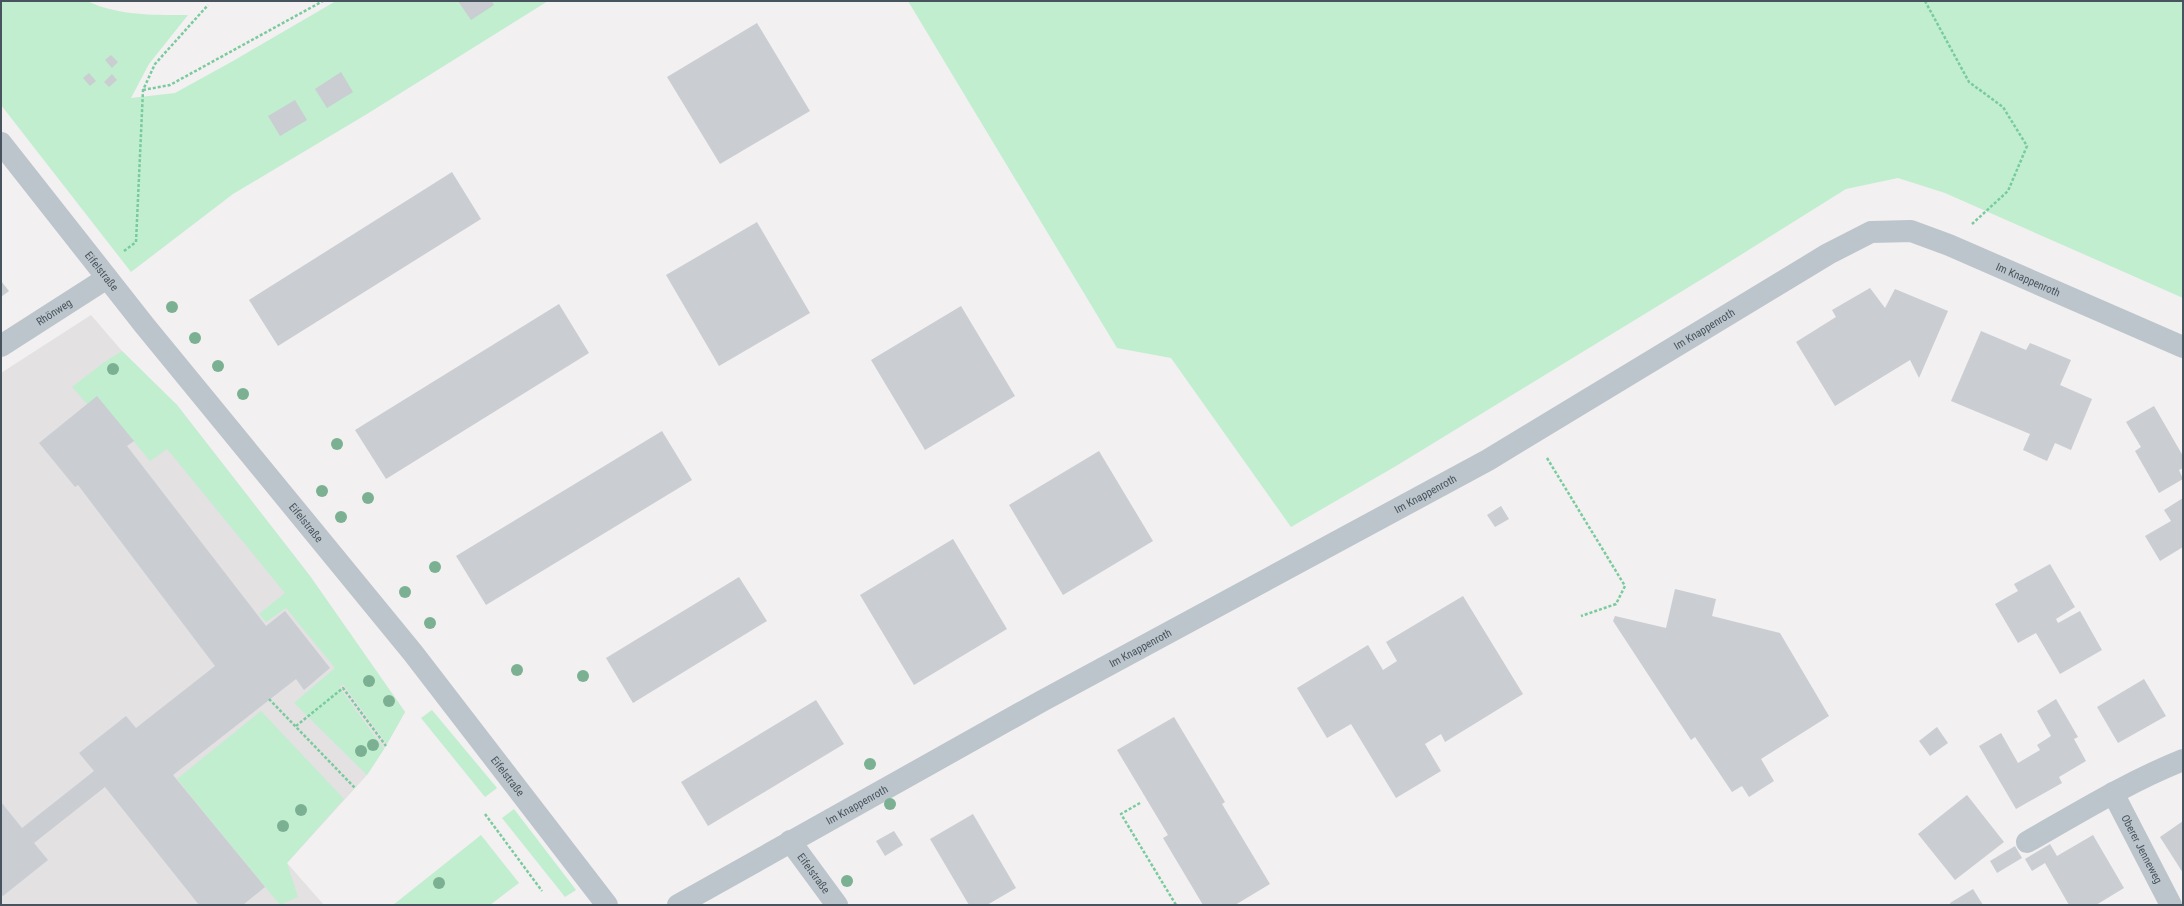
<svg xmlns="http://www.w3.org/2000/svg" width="2184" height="906" font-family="'Roboto Condensed',sans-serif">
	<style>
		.education { fill: #e3e1e2 }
		.green { fill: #c0eecf }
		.building { fill: #cacdd2 }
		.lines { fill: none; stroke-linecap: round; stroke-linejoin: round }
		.path { stroke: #79cb9e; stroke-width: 2.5; stroke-dasharray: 3 2; stroke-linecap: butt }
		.minor { stroke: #bcc5cc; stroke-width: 22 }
		.tree { fill: #7bb192 }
		.labels { text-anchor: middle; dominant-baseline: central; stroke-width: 3; stroke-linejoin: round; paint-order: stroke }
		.street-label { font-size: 11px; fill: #48545d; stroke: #fff }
	</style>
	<rect width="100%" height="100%" fill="#f2f0f0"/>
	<path class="education" d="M91 315 122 351 177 405 310 576 405 712 384 749 367 775 287 863 324 905H1V373Z"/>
	<g class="green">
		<path d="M1 1H87C119 16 154 15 188 15L149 64 131 98 175 93 233 61 336 1H548L367 114 233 194 131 272 1 105Z"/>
		<path d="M908 1H2183V298L1945 193 1898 178 1846 189 1715 271 1396 466 1291 527 1171 358 1117 348Z"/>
		<path d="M122 351 177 405 310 576 405 712 387 744 343 684 339 687 384 749 367 775 294 703 335 668 286 608 266 622 259 614 285 593 167 449 150 461 97 397 87 404 72 387 103 363Z"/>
		<path d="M432 710 497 788 485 797 421 718Z"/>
		<path d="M261 711 344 799 287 863 298 897 280 905 177 779Z"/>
		<path d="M514 809 576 890 565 897 502 818Z"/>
		<path d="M481 835 519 883 490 905H393Z"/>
	</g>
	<g class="building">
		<path d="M458 1H492L494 5 471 20Z"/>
		<path d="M757 23 810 111 720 164 667 77Z"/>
		<path d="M111 55 118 62 112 68 105 60Z"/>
		<path d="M341 72 353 92 327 108 315 89Z"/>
		<path d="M89 73 96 81 90 86 83 78Z"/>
		<path d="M112 74 117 80 109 87 104 82Z"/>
		<path d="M295 100 307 120 280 136 268 116Z"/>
		<path d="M452 172 481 219 278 346 249 300Z"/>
		<path d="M757 222 810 313 719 366 666 275Z"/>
		<path d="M1 281 9 291 1 297Z"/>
		<path d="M1870 288 1885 308 1895 289 1948 311 1919 378 1910 360 1835 406 1796 342 1836 317 1832 310Z"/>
		<path d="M559 304 589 353 386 479 355 430Z"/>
		<path d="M961 306 1015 396 925 450 871 360Z"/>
		<path d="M1981 331 2026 350 2030 343 2071 360 2060 385 2092 399 2071 450 2055 443 2047 461 2023 450 2030 434 1951 401Z"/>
		<path d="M97 396 134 441 127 446 266 626 285 611 330 668 304 690 296 679 173 775 265 887 243 905H199L105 787 34 843 48 860 3 896 1 894V802L22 828 94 771 79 753 126 716 136 728 215 666 78 485 75 487 39 443Z"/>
		<path d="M2154 406 2183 456V468L2179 470 2183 479 2159 493 2135 451 2141 447 2126 422Z"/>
		<path d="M662 431 692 480 486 605 456 556Z"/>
		<path d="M1099 451 1153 541 1063 595 1009 505Z"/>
		<path d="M2183 498V547L2160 561 2145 536 2171 521 2164 510Z"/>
		<path d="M1501 506 1509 519 1495 527 1487 515Z"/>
		<path d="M953 539 1007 629 914 685 860 595Z"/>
		<path d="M2050 564 2075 607 2056 619 2058 623 2080 611 2102 650 2060 674 2036 633 2018 643 1995 604 2018 591 2014 584Z"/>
		<path d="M739 577 767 621 633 703 606 658Z"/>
		<path d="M1675 589 1716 599 1712 616 1780 633 1829 716 1761 759 1774 781 1749 797 1742 786 1732 792 1695 737 1691 740 1613 621 1615 616 1666 628Z"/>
		<path d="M1463 596 1523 694 1445 742 1441 734 1425 744 1441 771 1396 798 1351 724 1327 738 1297 688 1368 645 1383 670 1397 661 1386 642Z"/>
		<path d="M2144 679 2166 716 2118 743 2097 707Z"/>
		<path d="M2056 699 2078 737 2074 739 2086 761 2059 777 2062 783 2016 809 1979 746 2001 733 2018 763 2040 750 2037 745 2051 736 2037 711Z"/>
		<path d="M816 700 844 744 708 826 681 782Z"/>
		<path d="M1174 717 1225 802 1222 804 1270 884 1235 905H1203L1163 838 1168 835 1117 750Z"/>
		<path d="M1937 727 1948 743 1930 756 1919 741Z"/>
		<path d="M1967 795 2004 842 1955 880 1918 834Z"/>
		<path d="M973 814 1016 888 987 905H969L930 839Z"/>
		<path d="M2183 821V873L2160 837Z"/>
		<path d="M894 831 903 845 885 856 876 841Z"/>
		<path d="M2093 835 2124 888 2096 905H2069L2045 863 2032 871 2025 859 2050 844 2057 856Z"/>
		<path d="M2015 846 2022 858 1997 873 1990 861Z"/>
		<path d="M1973 889 1983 905H1951L1950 903Z"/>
	</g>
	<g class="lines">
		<g class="path">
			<path d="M1925 1 1969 82 2003 107 2027 146 2008 191 1972 224"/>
			<path d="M143 90 170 85 323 1"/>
			<path d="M124 251 136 242 143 90 155 64 208 5"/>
			<path d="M1547 458 1625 586 1616 604 1581 616"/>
			<path d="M269 699 355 788"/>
			<path d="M296 726 343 688 386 746"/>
			<path d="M1140 803 1121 814 1176 905"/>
			<path d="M485 814 542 891"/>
		</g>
		<g class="minor">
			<path id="s1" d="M1 143 145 326 413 653 607 905"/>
			<path id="s2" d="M1 346 107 278"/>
			<path id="s3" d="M2113 793 2171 905"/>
			<path id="s4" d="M790 841 837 905"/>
			<path d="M2027 842C2078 813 2128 782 2183 760"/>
			<path id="s5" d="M678 905 1042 701 1488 460 1828 254 1871 232 1911 231 1949 245 2183 347"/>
		</g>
	</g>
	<g class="tree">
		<circle cx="172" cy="307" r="6"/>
		<circle cx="195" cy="338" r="6"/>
		<circle cx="218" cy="366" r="6"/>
		<circle cx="113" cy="369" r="6"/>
		<circle cx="243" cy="394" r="6"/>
		<circle cx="337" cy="444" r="6"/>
		<circle cx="322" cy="491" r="6"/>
		<circle cx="368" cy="498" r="6"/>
		<circle cx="341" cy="517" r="6"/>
		<circle cx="435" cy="567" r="6"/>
		<circle cx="405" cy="592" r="6"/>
		<circle cx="430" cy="623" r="6"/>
		<circle cx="517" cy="670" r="6"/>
		<circle cx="583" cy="676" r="6"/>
		<circle cx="369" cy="681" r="6"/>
		<circle cx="389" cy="701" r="6"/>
		<circle cx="373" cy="745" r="6"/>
		<circle cx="361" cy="751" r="6"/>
		<circle cx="870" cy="764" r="6"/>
		<circle cx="890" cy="804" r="6"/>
		<circle cx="301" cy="810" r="6"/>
		<circle cx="283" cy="826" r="6"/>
		<circle cx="847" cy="881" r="6"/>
		<circle cx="439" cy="883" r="6"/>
	</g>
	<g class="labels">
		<g class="street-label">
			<text stroke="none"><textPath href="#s1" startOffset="163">Eifelstraße</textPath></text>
			<text stroke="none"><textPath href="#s5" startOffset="1537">Im Knappenroth</textPath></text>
			<text stroke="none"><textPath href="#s2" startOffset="63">Rhönweg</textPath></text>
			<text stroke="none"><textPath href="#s5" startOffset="1177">Im Knappenroth</textPath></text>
			<text stroke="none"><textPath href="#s5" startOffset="853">Im Knappenroth</textPath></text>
			<text stroke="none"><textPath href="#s1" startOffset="487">Eifelstraße</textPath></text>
			<text stroke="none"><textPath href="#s5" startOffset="529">Im Knappenroth</textPath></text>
			<text stroke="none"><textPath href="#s1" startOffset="811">Eifelstraße</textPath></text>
			<text stroke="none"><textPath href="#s5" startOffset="205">Im Knappenroth</textPath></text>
			<text stroke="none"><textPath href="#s3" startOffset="63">Oberer Jenneweg</textPath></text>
			<text stroke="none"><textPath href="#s4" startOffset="40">Eifelstraße</textPath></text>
		</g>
	</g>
	<rect width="2184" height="906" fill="none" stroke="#48545d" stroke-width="4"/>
</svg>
